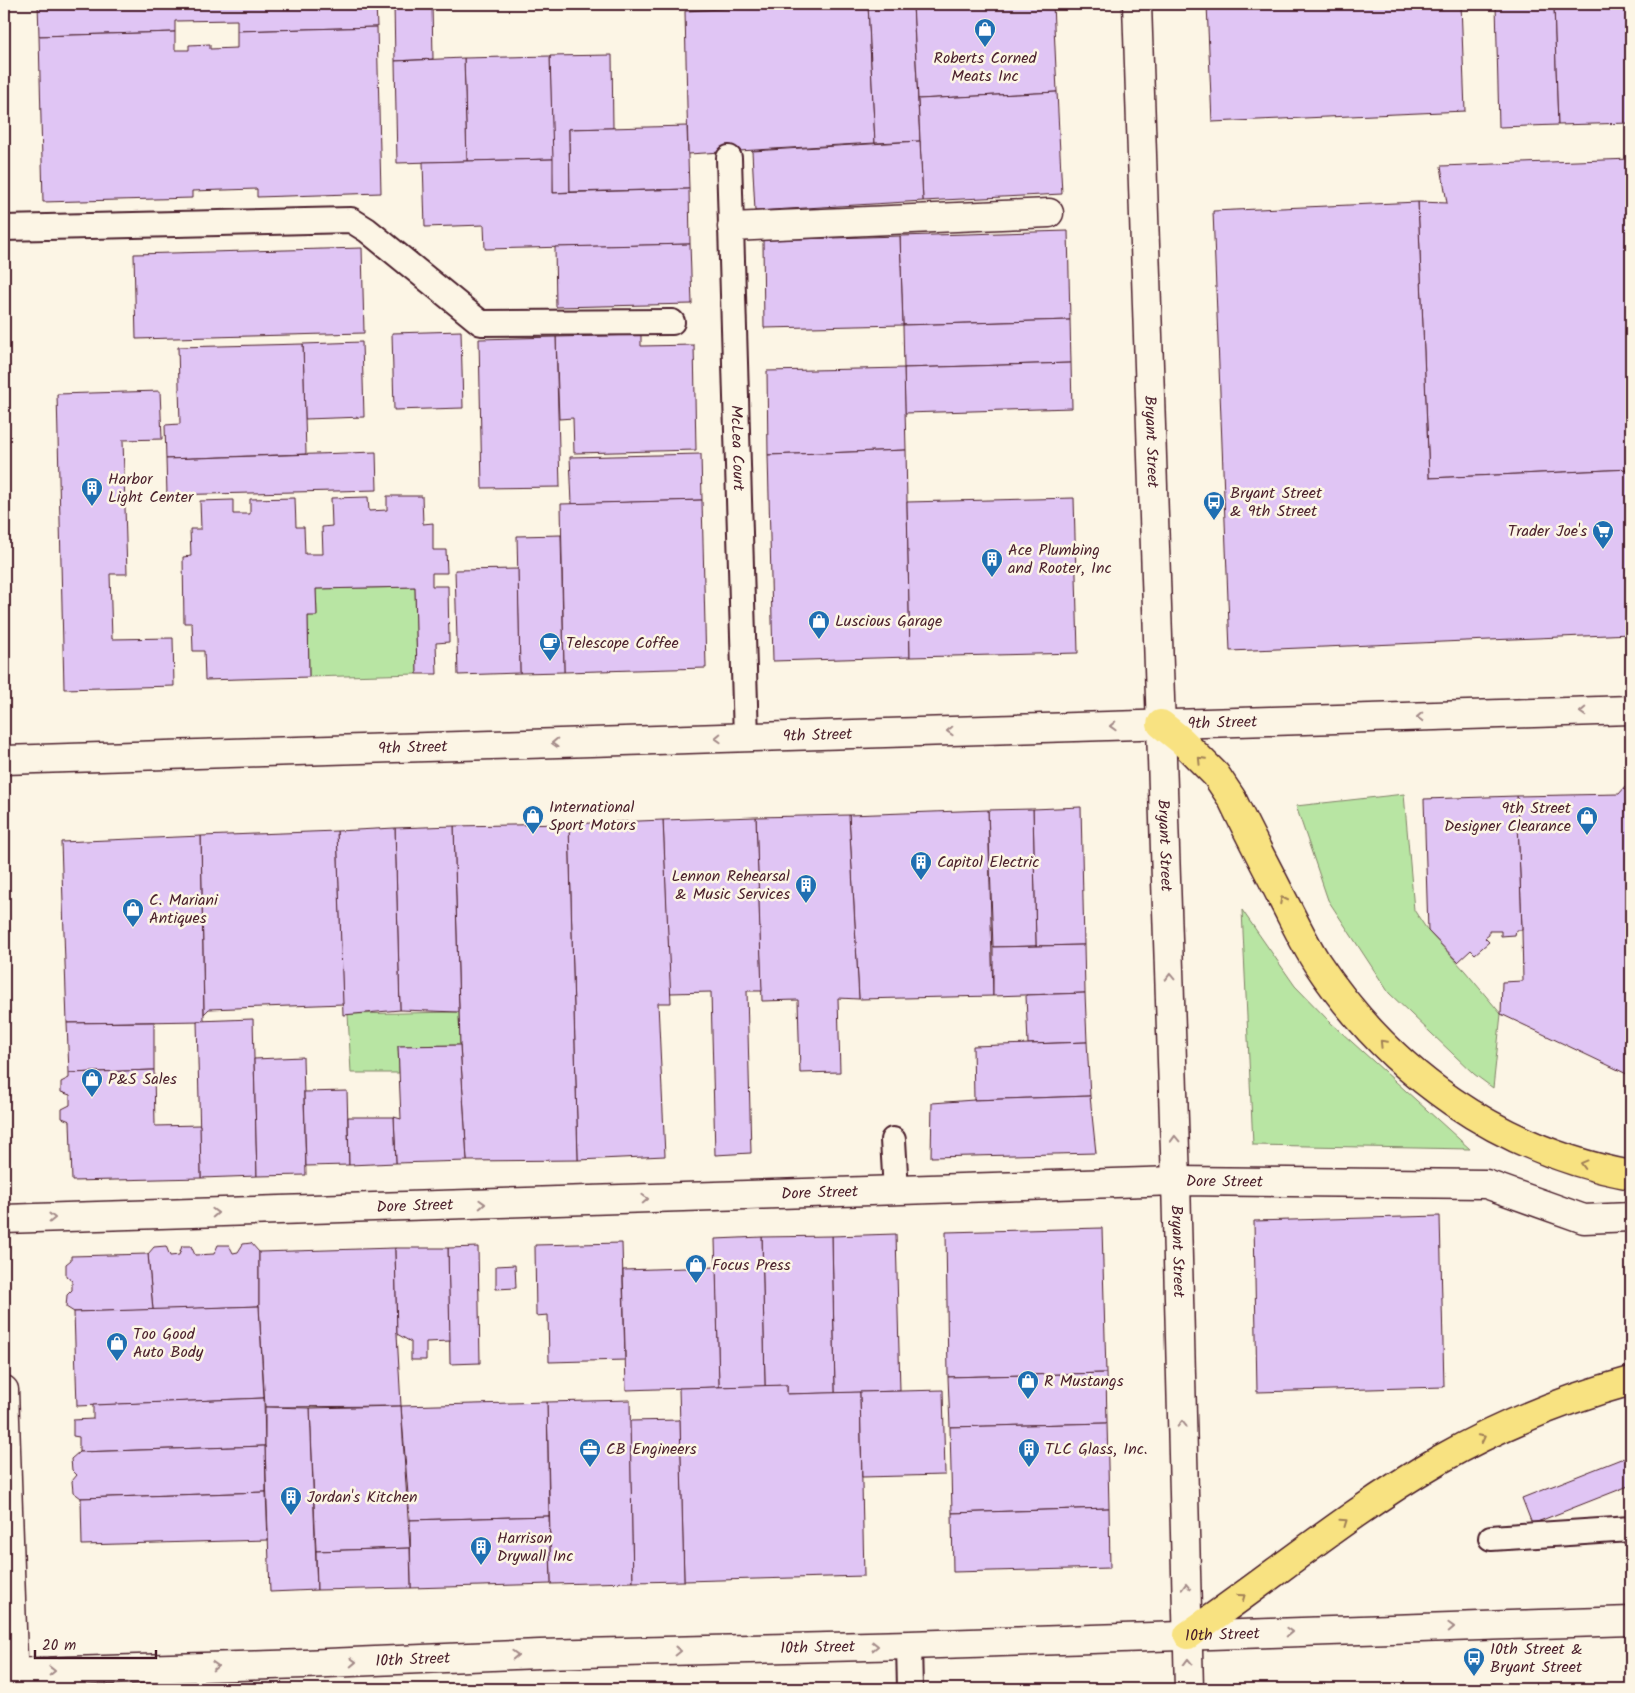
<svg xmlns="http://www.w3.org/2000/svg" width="1635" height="1693" font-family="Kalam,sans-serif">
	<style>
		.green { fill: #b8e5a3; stroke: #818267 }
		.building { fill: #e0c5f4; stroke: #4a1f2b }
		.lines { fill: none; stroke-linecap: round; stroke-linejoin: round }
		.lane-casing { stroke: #4a1f2b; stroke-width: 28 }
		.street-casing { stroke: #4a1f2b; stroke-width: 31 }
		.secondary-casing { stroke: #4a1f2b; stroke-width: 31 }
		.highway-casing { stroke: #4a1f2b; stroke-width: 31 }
		.lane { stroke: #fcf5e5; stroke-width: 24 }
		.street { stroke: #fcf5e5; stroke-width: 28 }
		.secondary { stroke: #fcf5e5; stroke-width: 28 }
		.highway { stroke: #f8e281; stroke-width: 28 }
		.oneway { stroke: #a38a88 }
		.oneway2 { stroke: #a18056 }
		.labels { text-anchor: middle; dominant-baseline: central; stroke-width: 5; stroke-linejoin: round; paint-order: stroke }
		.poi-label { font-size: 16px; fill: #4a1f2b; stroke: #fcf5e5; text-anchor: start }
		.street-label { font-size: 16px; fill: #4a1f2b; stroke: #fcf5e5 }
	</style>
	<rect width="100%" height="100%" fill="#fcf5e5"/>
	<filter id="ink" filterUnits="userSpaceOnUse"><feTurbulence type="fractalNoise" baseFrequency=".02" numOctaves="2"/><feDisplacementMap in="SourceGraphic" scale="10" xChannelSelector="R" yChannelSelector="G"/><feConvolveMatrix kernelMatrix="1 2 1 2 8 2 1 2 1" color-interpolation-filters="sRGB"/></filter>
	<g filter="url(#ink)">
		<g class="green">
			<path d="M415 587 417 674 309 677 308 616 317 615 316 589Z"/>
			<path d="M1404 794 1414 910 1428 931 1465 971 1501 1014 1493 1088 1474 1074 1389 993 1328 900 1296 806Z"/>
			<path d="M1242 910 1295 986 1331 1023 1470 1149 1253 1145Z"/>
			<path d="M459 1012 460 1045 398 1046 399 1073H351L348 1014Z"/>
		</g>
		<g class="building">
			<path d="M38 4H376L377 27 237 31V20L175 21V32L39 36Z"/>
			<path d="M394 4H432L433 59 395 61Z"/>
			<path d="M813 4H868L875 143 688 154 685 11Z"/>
			<path d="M868 4H913L920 141 875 143Z"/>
			<path d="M913 4H1053L1057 92 918 99Z"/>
			<path d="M1207 4H1461L1465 111 1212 122Z"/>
			<path d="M1496 4H1554L1558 125 1499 127Z"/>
			<path d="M1554 4H1631V123L1558 125Z"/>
			<path d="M377 27 381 193 257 197V189L192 191V198L43 202 39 36 175 32V50H189V45L210 44V49L237 48V31Z"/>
			<path d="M612 55 613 128 569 129 570 192 553 193 550 56Z"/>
			<path d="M550 56 553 159 467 161 464 58Z"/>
			<path d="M464 58 467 161 397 163 395 61Z"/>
			<path d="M1057 92 1062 194 923 201 918 99Z"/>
			<path d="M687 126 689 189 570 192 569 129Z"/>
			<path d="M920 141 923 201 755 211 752 151Z"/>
			<path d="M553 159V193L689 189 690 244 485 249 484 225 425 227 423 162Z"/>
			<path d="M1631 159V469L1429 478 1418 202 1447 203 1441 166Z"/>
			<path d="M1418 202 1429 478 1631 469V634L1230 651 1213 211Z"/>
			<path d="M1068 231 1070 320 903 325 900 236Z"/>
			<path d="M900 236 903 325 764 328 763 240Z"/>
			<path d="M690 244 692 304 556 307 555 247Z"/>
			<path d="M362 248 364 333 136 339 134 254Z"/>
			<path d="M1070 320 1071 363 904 368 903 325Z"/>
			<path d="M461 331 463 408 394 410 392 333Z"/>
			<path d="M641 335V346L694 345 696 450 574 453 573 418 559 419 556 337Z"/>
			<path d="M556 337 560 487 482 488 479 339Z"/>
			<path d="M362 342 364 417 305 419 303 344Z"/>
			<path d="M303 344 306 454 166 459 165 425 180 424 178 347Z"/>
			<path d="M1071 363 1072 408 905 413 904 368Z"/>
			<path d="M904 368 906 450 768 455 767 371Z"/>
			<path d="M160 391 162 439 123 440 127 574H110L112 639 173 638 174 686 64 689 57 394Z"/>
			<path d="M906 450 910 657 773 661 768 455Z"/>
			<path d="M376 452 377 490 167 495 166 459Z"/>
			<path d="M701 454 702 500 572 504 570 457Z"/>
			<path d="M387 496H422L423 524 433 523V550H446L447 573H432V586H448L449 642 436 643 437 674H417L415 587 316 589 317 616H308L309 677 205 680 204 651H193L192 623H184L183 557 191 556 190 529H201L200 501 233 500V514H250V499L295 498 296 527H304L305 554H323L322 527 332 526 331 498 368 497 369 511 387 510Z"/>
			<path d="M1074 498 1078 653 910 657 907 502Z"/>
			<path d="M702 500 706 668 564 672 561 504Z"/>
			<path d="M561 535 564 672 520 673 517 536Z"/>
			<path d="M518 569 520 673 458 675 455 570Z"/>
			<path d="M1625 787H1631V1076L1501 1014 1502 982 1523 981 1522 930 1517 796 1619 794Z"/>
			<path d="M1517 796 1522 930H1516L1515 935 1501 936V931H1489V935L1485 938 1489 942 1475 954 1471 950 1458 962 1428 931 1424 799Z"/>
			<path d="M1081 807 1084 945 1036 946 1033 809Z"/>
			<path d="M1033 809 1036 946 993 947 988 810Z"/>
			<path d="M988 810 993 996 859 999 849 815Z"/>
			<path d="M849 815 859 999 838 998 840 1072 800 1073 798 1000 762 1001 756 817Z"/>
			<path d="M756 817 762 991H747L751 1153 715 1155 711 992 670 993 663 820Z"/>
			<path d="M663 820 671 1003H658L665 1156 578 1160 569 824Z"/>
			<path d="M569 824 578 1160 467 1161 460 1045 454 826Z"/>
			<path d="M454 826 459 1012 400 1010 395 828Z"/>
			<path d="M395 828 400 1010 343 1015 337 831Z"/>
			<path d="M337 831 343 1004 209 1009 204 1014 201 836Z"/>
			<path d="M201 836 204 1021 67 1023 61 842Z"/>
			<path d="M1084 945 1085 993 993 996V947Z"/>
			<path d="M1085 993 1087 1042 1028 1044 1026 995Z"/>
			<path d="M253 1019 257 1176 201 1178 197 1021Z"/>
			<path d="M154 1022V1070L69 1073 67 1023Z"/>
			<path d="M1087 1042 1090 1096 974 1100 973 1046Z"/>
			<path d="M460 1045 467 1161 396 1163 394 1117 401 1119 398 1046Z"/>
			<path d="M303 1057 306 1175 257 1176 254 1059Z"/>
			<path d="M154 1070 155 1126 200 1125 201 1178 72 1181 70 1121 62 1118V1109L70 1105V1095L61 1092V1082L69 1078V1073Z"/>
			<path d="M347 1091 349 1165 306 1166 304 1092Z"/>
			<path d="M1090 1096 1096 1153 931 1157 932 1103 974 1100Z"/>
			<path d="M348 1117H394L396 1163 349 1165Z"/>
			<path d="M1440 1216 1444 1387 1257 1392 1254 1221Z"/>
			<path d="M1102 1228 1106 1373 948 1377 946 1232Z"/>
			<path d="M896 1234 900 1391 835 1393 832 1236Z"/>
			<path d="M832 1236 835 1393 787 1394V1385L765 1386 762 1237Z"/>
			<path d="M762 1237 765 1386 719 1387 715 1239Z"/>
			<path d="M251 1243 259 1252V1306L153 1310 148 1254 154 1247 166 1246 170 1256 179 1255 182 1246H191L195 1255 214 1254 218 1245H229L233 1253 238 1252 243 1244Z"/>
			<path d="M622 1243 625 1360 549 1362 548 1315 536 1316 535 1245Z"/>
			<path d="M478 1247 480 1363 450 1364 448 1248Z"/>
			<path d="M395 1248 397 1334 401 1406 265 1407 259 1306V1252Z"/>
			<path d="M395 1248H448L450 1341 426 1342V1360H411V1342L397 1334Z"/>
			<path d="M148 1254 153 1310 74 1312 66 1307 67 1295 72 1290V1281L66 1276V1264L71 1260V1256Z"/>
			<path d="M515 1265 516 1288 496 1289V1266Z"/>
			<path d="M716 1267 719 1387 626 1390 623 1270Z"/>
			<path d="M259 1306 264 1398 77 1406 74 1312Z"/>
			<path d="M1106 1373 1107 1423 950 1427 948 1377Z"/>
			<path d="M787 1385V1394L860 1392 864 1576 684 1581 679 1388Z"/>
			<path d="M943 1390 945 1475 862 1477 860 1392Z"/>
			<path d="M264 1398 265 1446 79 1452V1437L73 1436V1420L93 1419V1405Z"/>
			<path d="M630 1400 633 1582 551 1584 547 1402Z"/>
			<path d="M547 1402 549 1516 410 1520 401 1406Z"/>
			<path d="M401 1406 410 1548 316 1551 310 1408Z"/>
			<path d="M265 1407 310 1408 317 1590 270 1592 265 1446Z"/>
			<path d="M680 1420 684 1581 633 1582 630 1421Z"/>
			<path d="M1107 1423 1109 1508 952 1513 950 1427Z"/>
			<path d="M265 1446 266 1492 81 1498 73 1492 72 1481 77 1475 72 1470 71 1459 79 1452Z"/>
			<path d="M1626 1457 1631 1471V1485L1532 1524 1522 1498Z"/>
			<path d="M266 1492 268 1540 82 1545 81 1498Z"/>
			<path d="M1109 1508 1110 1568 953 1572 952 1513Z"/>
			<path d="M549 1516 551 1584 411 1588 410 1520Z"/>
			<path d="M410 1548 411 1588 317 1590 316 1551Z"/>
		</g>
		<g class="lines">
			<g class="lane-casing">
				<g id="lane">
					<path id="s1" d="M729 158 746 738"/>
					<path d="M4 228 351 220 367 230 481 323 672 322"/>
					<path d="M893 1140 896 1191"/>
					<path d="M1491 1538 1631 1529"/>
					<path d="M909 1645 910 1689"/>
				</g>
			</g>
			<g class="street-casing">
				<g id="street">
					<path d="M732 227 1049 213"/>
					<path id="s2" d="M4 1219 1176 1181 1486 1184 1584 1219 1631 1217"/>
				</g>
			</g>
			<g class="secondary-casing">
				<g id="secondary">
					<path id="s3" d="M1137 4 1176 1181 1189 1689"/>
					<path id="s4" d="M4 760 1631 710"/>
					<path d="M4 1390 14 1689"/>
					<path id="s5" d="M4 1673 304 1664 540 1654 909 1645 1631 1621"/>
				</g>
			</g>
			<g class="highway-casing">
				<g id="highway">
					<path d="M1161 724 1182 741 1216 775 1232 799C1248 833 1266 866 1283 900 1294 921 1304 943 1317 963 1391 1074 1500 1151 1631 1175"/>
					<path d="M1188 1635C1272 1577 1351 1511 1439 1460 1499 1426 1565 1399 1631 1381"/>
				</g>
			</g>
			<use href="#lane" class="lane"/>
			<use href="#street" class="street"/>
			<use href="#secondary" class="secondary"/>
			<use href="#highway" class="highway"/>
		</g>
		<defs><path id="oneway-chevron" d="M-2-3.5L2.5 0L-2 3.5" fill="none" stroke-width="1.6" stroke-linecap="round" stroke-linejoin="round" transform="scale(1.25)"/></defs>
		<g class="oneway">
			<use href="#oneway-chevron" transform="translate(1583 712) rotate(178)"/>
			<use href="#oneway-chevron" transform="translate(1420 717) rotate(178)"/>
			<use href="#oneway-chevron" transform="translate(1113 726) rotate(178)"/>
			<use href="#oneway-chevron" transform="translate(950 731) rotate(178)"/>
			<use href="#oneway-chevron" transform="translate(718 738) rotate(178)"/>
			<use href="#oneway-chevron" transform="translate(555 743) rotate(178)"/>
			<use href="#oneway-chevron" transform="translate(1170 977) rotate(-92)"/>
			<use href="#oneway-chevron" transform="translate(1175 1139) rotate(-92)"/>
			<use href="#oneway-chevron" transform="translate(645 1199) rotate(-2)"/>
			<use href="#oneway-chevron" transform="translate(482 1204) rotate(-2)"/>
			<use href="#oneway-chevron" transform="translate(215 1213) rotate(-2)"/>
			<use href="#oneway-chevron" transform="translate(52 1218) rotate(-1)"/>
			<use href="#oneway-chevron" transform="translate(1182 1424) rotate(-91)"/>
			<use href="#oneway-chevron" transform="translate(1186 1587) rotate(-92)"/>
			<use href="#oneway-chevron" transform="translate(1451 1627) rotate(-2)"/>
			<use href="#oneway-chevron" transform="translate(1289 1632) rotate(-2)"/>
			<use href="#oneway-chevron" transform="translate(875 1646) rotate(-1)"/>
			<use href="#oneway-chevron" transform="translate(678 1651) rotate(-1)"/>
			<use href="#oneway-chevron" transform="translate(515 1655) rotate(-2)"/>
			<use href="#oneway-chevron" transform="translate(353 1662) rotate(-2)"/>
			<use href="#oneway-chevron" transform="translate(1188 1662) rotate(-91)"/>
			<use href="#oneway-chevron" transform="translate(215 1666) rotate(-2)"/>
			<use href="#oneway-chevron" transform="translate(52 1671) rotate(-1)"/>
		</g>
		<g class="oneway2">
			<use href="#oneway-chevron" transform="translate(1201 760) rotate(-134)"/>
			<use href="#oneway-chevron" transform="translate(1283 900) rotate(-117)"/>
			<use href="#oneway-chevron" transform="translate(1383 1043) rotate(-134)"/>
			<use href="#oneway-chevron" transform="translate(1584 1164) rotate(-165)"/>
			<use href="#oneway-chevron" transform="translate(1482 1438) rotate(-27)"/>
			<use href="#oneway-chevron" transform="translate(1344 1522) rotate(-35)"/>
			<use href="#oneway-chevron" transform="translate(1242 1597) rotate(-36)"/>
		</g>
	</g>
	<defs>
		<g id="shop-pin" transform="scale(1.125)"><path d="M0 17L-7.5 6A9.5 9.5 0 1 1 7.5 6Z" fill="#1f6fb2" stroke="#fcf5e5"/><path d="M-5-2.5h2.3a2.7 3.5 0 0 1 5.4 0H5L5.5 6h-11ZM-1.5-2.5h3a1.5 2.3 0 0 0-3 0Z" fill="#fff"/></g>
		<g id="building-pin" transform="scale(1.125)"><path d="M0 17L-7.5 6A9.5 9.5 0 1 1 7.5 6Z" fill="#1f6fb2" stroke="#fcf5e5"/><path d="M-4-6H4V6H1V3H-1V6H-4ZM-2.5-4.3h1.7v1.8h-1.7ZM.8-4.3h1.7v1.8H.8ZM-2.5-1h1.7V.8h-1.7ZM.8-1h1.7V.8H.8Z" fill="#fff"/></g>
		<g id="bus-pin" transform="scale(1.125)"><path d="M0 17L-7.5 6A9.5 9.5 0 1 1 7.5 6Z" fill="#1f6fb2" stroke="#fcf5e5"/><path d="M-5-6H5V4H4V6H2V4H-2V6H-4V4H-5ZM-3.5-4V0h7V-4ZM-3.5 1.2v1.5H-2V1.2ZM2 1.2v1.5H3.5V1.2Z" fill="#fff"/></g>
		<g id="supermarket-pin" transform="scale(1.125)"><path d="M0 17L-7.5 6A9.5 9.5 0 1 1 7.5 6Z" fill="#1f6fb2" stroke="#fcf5e5"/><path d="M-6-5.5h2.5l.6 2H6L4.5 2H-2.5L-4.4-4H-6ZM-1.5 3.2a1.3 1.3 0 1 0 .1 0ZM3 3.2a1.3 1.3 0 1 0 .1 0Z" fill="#fff"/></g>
		<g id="cafe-pin" transform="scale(1.125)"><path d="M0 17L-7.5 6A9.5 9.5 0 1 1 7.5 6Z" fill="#1f6fb2" stroke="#fcf5e5"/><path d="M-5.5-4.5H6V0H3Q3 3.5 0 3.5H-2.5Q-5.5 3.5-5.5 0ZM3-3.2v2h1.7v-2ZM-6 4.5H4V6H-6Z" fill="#fff"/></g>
		<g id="office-pin" transform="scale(1.125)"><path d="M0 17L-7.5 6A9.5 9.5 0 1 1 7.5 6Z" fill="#1f6fb2" stroke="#fcf5e5"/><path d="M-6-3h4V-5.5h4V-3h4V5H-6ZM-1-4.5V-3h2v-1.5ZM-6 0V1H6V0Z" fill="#fff"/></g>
	</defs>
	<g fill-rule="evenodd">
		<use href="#shop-pin" x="985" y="29"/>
		<use href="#building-pin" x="92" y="488"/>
		<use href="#bus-pin" x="1214" y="502"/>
		<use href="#supermarket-pin" x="1603" y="531"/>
		<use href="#building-pin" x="992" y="559"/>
		<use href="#shop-pin" x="819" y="621"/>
		<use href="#cafe-pin" x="550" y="643"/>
		<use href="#shop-pin" x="533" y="816"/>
		<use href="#shop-pin" x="1587" y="817"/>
		<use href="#building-pin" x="921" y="862"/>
		<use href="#building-pin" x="806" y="885"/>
		<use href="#shop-pin" x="133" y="909"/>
		<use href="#shop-pin" x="92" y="1079"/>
		<use href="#shop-pin" x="696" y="1265"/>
		<use href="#shop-pin" x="117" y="1343"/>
		<use href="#shop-pin" x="1028" y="1381"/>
		<use href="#office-pin" x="590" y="1449"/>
		<use href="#building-pin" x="1029" y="1449"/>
		<use href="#building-pin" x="291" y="1497"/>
		<use href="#building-pin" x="481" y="1547"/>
		<use href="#bus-pin" x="1474" y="1658"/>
	</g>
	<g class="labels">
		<g class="poi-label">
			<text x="985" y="58" text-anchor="middle">Roberts Corned<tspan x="985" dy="18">Meats Inc</tspan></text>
			<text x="108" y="479">Harbor<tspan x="108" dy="18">Light Center</tspan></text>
			<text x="1230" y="493">Bryant Street<tspan x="1230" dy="18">&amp; 9th Street</tspan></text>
			<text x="1587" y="531" text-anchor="end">Trader Joe's</text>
			<text x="1008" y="550">Ace Plumbing<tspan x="1008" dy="18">and Rooter, Inc</tspan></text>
			<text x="835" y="621">Luscious Garage</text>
			<text x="566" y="643">Telescope Coffee</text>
			<text x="549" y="807">International<tspan x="549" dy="18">Sport Motors</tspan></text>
			<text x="1571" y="808" text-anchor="end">9th Street<tspan x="1571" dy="18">Designer Clearance</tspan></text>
			<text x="937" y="862">Capitol Electric</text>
			<text x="790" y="876" text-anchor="end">Lennon Rehearsal<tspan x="790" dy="18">&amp; Music Services</tspan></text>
			<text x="149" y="900">C. Mariani<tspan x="149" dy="18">Antiques</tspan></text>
			<text x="108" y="1079">P&amp;S Sales</text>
			<text x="712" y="1265">Focus Press</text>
			<text x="133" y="1334">Too Good<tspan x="133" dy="18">Auto Body</tspan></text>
			<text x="1044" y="1381">R Mustangs</text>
			<text x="606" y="1449">CB Engineers</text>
			<text x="1045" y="1449">TLC Glass, Inc.</text>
			<text x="307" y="1497">Jordan's Kitchen</text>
			<text x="497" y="1538">Harrison<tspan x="497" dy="18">Drywall Inc</tspan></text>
			<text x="1490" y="1649">10th Street &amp;<tspan x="1490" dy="18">Bryant Street</tspan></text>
		</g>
		<g class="street-label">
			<text stroke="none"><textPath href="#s3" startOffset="438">Bryant Street</textPath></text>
			<text stroke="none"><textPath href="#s1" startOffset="290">McLea Court</textPath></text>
			<text stroke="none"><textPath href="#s4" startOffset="1219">9th Street</textPath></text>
			<text stroke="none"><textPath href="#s4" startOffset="814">9th Street</textPath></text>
			<text stroke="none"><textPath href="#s4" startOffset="409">9th Street</textPath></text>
			<text stroke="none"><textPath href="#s3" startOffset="842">Bryant Street</textPath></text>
			<text stroke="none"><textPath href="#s2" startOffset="1221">Dore Street</textPath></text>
			<text stroke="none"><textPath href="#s2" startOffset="816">Dore Street</textPath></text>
			<text stroke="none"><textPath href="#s2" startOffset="411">Dore Street</textPath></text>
			<text stroke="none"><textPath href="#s3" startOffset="1248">Bryant Street</textPath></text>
			<text stroke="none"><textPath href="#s5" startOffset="1219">10th Street</textPath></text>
			<text stroke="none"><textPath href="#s5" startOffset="814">10th Street</textPath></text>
			<text stroke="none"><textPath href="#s5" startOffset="409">10th Street</textPath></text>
		</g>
	</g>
	<rect width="1635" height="1693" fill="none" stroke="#fcf5e5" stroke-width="20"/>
	<rect x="10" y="10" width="1615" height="1673" fill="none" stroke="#4a1f2b" stroke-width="2" filter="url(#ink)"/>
	<path d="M35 1650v8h121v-8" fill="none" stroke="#4a1f2b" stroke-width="2.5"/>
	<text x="42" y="1650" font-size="15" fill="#4a1f2b" stroke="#fcf5e5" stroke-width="4" paint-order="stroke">20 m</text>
</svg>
